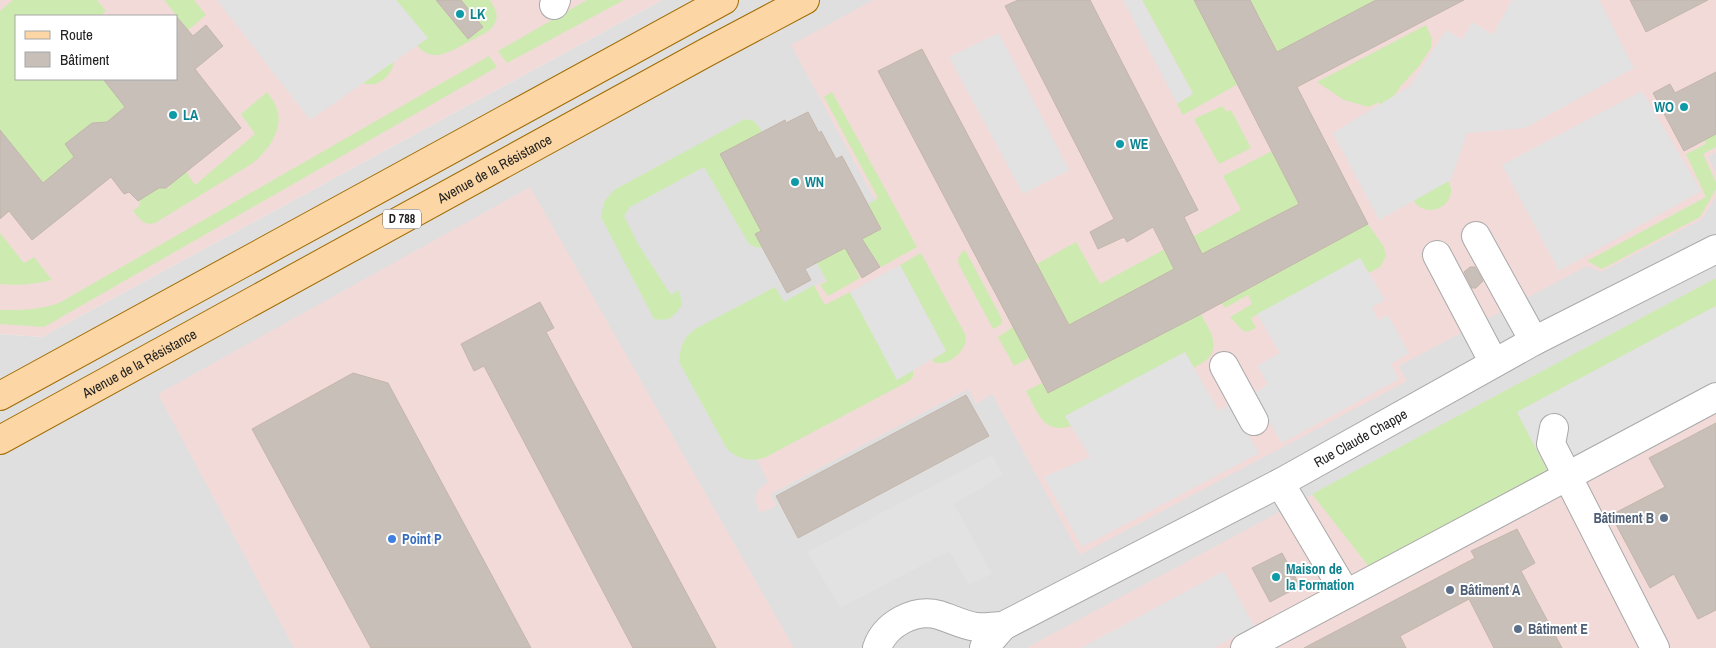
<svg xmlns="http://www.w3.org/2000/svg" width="1716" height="648" font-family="'Archivo Narrow',sans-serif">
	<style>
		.residential { fill: #e0dfdf }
		.commercial { fill: #f2dad9; fill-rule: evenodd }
		.grass { fill: #cdebb0 }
		.parking { fill: #e2e2e2 }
		.building { fill: #c7bfb8; stroke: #c4b6ab }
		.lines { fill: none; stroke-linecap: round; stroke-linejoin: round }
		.minor-casing { stroke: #a9a9a9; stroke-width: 30 }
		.major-casing { stroke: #a06b00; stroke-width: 30 }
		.minor { stroke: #fff; stroke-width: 28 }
		.major { stroke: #fcd6a4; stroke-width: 28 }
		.culture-dot { fill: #0f9aa8; stroke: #fff; stroke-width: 2 }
		.service-dot { fill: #5c6f8a; stroke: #fff; stroke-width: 2 }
		.shop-dot { fill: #3f7fe0; stroke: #fff; stroke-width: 2 }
		.labels { text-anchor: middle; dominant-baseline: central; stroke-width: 4; stroke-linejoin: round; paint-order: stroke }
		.shield { fill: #fff; stroke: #646464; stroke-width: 1 }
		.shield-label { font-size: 12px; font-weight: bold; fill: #222 }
		.culture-label { font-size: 14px; font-weight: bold; fill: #0d838f; stroke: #fff; text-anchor: start }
		.street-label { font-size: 14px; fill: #222; stroke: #fff }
		.service-label { font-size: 14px; font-weight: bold; fill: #4e5e75; stroke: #fff; text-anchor: start }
		.shop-label { font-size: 14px; font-weight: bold; fill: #366cbe; stroke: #fff; text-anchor: start }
	</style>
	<rect width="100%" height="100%" fill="#f2efe9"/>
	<path class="residential" d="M662 0H1716V648H0V334L42 337Z"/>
	<g class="commercial">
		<path d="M0 0H662L42 337 0 334ZM16 16H176V79H16Z"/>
		<path d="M873 0H1716V152L1708 157 1716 173V197L1702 219 1601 272 1587 266 1399 366 1407 381 1080 555 992 394 976 404 968 389 771 494 776 506 760 513 755 499 758 490 768 482 757 459 682 359 897 241 791 45Z"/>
		<path d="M530 187 794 648H294L158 394Z"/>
		<path d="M1716 278V648H1027L1037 642Z"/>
	</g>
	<g class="grass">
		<path d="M13 0H97L106 11 100 16H16V79H103L125 107 100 128 96 122 92 123 65 144 74 157 43 183 0 130V11Z"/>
		<path d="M164 0H194L206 15 188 30Z"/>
		<path d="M396 0H490C495 8 500 16 494 25 490 32 479 36 472 40 455 49 432 66 417 45L427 38Z"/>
		<path d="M587 0H624L507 63 498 51Z"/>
		<path d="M1142 0H1194L1238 84 1183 115 1177 104 1193 93Z"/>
		<path d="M1250 0H1376L1301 39 1282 60Z"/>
		<path d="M1426 25 1432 39 1431 48 1419 66 1400 87 1388 105 1446 177C1448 181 1450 184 1451 188 1453 206 1430 217 1417 205 1415 203 1413 199 1411 196L1425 187 1379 102 1369 107 1344 100 1317 82Z"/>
		<path d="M489 56 497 67 44 327 0 324V310C21 310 39 310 59 303Z"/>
		<path d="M394 60C394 74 376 91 362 82Z"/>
		<path d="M267 92C270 96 274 101 276 106 285 127 269 150 253 163L155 223C143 226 140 219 133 211L139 206 140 199 159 188H169L176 162 181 164 195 185 255 134 241 114Z"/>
		<path d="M832 92 917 247 881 267 875 258 855 269 860 278 828 296 820 285 827 281 817 263 868 205 878 198 824 97Z"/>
		<path d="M1222 106 1227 112 1231 110 1251 148 1219 164 1194 119Z"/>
		<path d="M1716 106V147L1703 154 1716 182V189L1700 217 1602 269 1587 261 1706 197 1686 154 1706 144 1693 119Z"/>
		<path d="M745 119 754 121 763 132 761 231 756 234 763 248 755 247 749 244 704 167 630 207 624 216 638 244 671 295 679 290 682 305C673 317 670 322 654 319L601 217 604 202 614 190Z"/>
		<path d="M1272 151 1299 204 1186 263 1176 246 1241 210 1223 176Z"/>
		<path d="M1368 224 1384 247 1386 256 1380 267 1369 273 1360 259 1251 318 1256 328 1247 332 1242 330 1230 317 1252 304 1248 295 1225 308 1222 303Z"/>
		<path d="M0 233 24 263 34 257 52 280C35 284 18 286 0 284Z"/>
		<path d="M1076 242 1100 284 1165 249 1174 269 1069 325 1037 264Z"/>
		<path d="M965 250 1002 319V324L993 329 959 265C957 258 959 255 965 250Z"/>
		<path d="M921 253 965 334C965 335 966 343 965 343 963 355 941 370 932 360L946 351 900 265Z"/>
		<path d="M1716 278V306L1517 412 1554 483 1373 572 1312 494Z"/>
		<path d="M814 285 825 305 850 292 897 379 913 370V377L909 381 764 458C749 462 738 459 727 449L679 362C680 347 683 338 695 329L775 287 784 302Z"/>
		<path d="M1201 314C1207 326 1220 343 1210 356 1207 361 1199 364 1194 368L1185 353 1066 416 1071 426C1043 435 1037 411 1026 391L1042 383 1048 393Z"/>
		<path d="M1013 327 1029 358 1014 366 998 337Z"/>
	</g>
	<g class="parking">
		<path d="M217 0H396L428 38 310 120Z"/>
		<path d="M1123 0H1142L1193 94 1177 104Z"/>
		<path d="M1512 0H1599L1634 68 1525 128 1467 133 1451 180 1379 220 1333 133 1410 86 1446 30 1462 40 1472 22 1493 35Z"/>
		<path d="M999 33 1069 170 1023 194 949 57Z"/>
		<path d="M1642 91 1701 191 1559 271 1502 165Z"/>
		<path d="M1360 258 1385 300 1372 307 1378 320 1388 315 1409 353 1391 364 1399 379 1282 443 1254 394 1268 384 1257 366 1280 353 1257 314Z"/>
		<path d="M900 265 946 351 897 380 850 292Z"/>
		<path d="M1716 306V397L1554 483 1517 412Z"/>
		<path d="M1185 352 1219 411 1230 404 1259 453 1082 547 1044 477 1090 457 1065 416Z"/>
		<path d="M992 455 1003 475 954 504 992 574 969 585 949 551 840 608 807 552Z"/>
		<path d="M1224 571 1254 626 1213 648H1081Z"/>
	</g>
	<g class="building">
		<path d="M436 0H461L483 27 468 39Z"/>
		<path d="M1018 0H1090L1198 210 1184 217 1202 254 1299 204 1194 0H1250L1277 52 1376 0H1464L1297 87 1368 224 1201 314 1048 393 878 71 922 49 1069 325 1174 269 1153 227 1127 242 1124 237 1098 249 1090 232 1114 219 1005 6Z"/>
		<path d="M1630 0H1708L1646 32Z"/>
		<path d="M176 16 193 36 206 25 223 46 195 69 241 128 166 188H159L138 201 129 192 124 194 111 177 32 240 9 211 0 219V130L43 183 74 157 65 144 92 123 107 122 125 107 103 79H176Z"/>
		<path d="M1716 72V134L1684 151 1653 93 1670 84 1675 93Z"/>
		<path d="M808 112 819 133 821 131 836 159 842 156 881 229 862 239 880 267 862 278 845 248 805 269 811 280 787 293 755 234 761 231 720 154 785 120 786 123Z"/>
		<path d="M1470 267H1475L1483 281 1476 288H1472L1464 272Z"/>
		<path d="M540 302 554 328 546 332 716 648H633L484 366 474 371 461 344Z"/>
		<path d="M353 373 388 383 531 648H371L252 429Z"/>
		<path d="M966 395 989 436 798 538 776 496Z"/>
		<path d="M1716 423V610L1698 619 1674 574 1650 588 1611 515 1665 487 1649 458Z"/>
		<path d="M1517 529 1535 563 1521 571 1562 648H1494L1469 599 1400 636 1406 648H1304L1475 558 1471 551Z"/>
		<path d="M1282 553 1300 586 1270 602 1252 568Z"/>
	</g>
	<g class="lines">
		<g class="minor-casing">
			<g id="minor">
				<path d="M554 5 556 0"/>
				<path d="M1476 236 1534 341"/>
				<path d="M1437 255 1494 363"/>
				<path d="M1224 366 1254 421"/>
				<path d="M1554 428 1551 444 1655 648"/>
				<path d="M1280 483 1346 594"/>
				<path id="s1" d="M1003 626 1280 483 1534 341 1716 249"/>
				<path d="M877 648C885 624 915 608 939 615 952 619 963 625 976 627 984 628 994 626 1003 626L984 648"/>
				<path d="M1245 648 1716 397"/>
			</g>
		</g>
		<g class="major-casing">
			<g id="major">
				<path d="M0 396 724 0"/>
				<path id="s2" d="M0 440 707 52 805 0"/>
			</g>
		</g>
		<use href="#minor" class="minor"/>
		<use href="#major" class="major"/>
	</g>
	<g class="culture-dot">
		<circle cx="460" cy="14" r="5"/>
		<circle cx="1684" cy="107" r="5"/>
		<circle cx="173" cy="115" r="5"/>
		<circle cx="1120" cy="144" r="5"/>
		<circle cx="795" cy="182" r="5"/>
		<circle cx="1276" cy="577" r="5"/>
	</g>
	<g class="service-dot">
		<circle cx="1664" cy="518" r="5"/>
		<circle cx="1450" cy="590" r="5"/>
		<circle cx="1518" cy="629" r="5"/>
	</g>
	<circle class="shop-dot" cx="392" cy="539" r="5"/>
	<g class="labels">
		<rect class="shield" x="383" y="209.5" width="38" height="19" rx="4"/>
		<g class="shield-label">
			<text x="402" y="219">D 788</text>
		</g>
		<g class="culture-label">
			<text x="470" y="14">LK</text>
			<text x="1674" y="107" text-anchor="end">WO</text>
			<text x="183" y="115">LA</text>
			<text x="1130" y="144">WE</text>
			<text x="805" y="182">WN</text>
			<text x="1286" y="569">Maison de<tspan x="1286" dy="16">la Formation</tspan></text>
		</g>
		<g class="street-label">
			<text stroke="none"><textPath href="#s2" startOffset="564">Avenue de la Résistance</textPath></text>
			<text stroke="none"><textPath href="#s2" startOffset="159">Avenue de la Résistance</textPath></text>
			<text stroke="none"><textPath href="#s1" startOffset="404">Rue Claude Chappe</textPath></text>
		</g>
		<g class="service-label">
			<text x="1654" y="518" text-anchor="end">Bâtiment B</text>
			<text x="1460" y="590">Bâtiment A</text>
			<text x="1528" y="629">Bâtiment E</text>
		</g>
		<g class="shop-label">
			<text x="402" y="539">Point P</text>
		</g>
	</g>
	<rect x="15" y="15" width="162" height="65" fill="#ffffff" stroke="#a7a7a7"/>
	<rect x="25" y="31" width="25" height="8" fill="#fcd6a4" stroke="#a7a7a7"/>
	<text x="60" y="40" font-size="15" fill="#222222">Route</text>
	<rect x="25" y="52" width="25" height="15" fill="#c7bfb8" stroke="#a7a7a7"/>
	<text x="60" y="65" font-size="15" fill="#222222">Bâtiment</text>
</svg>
